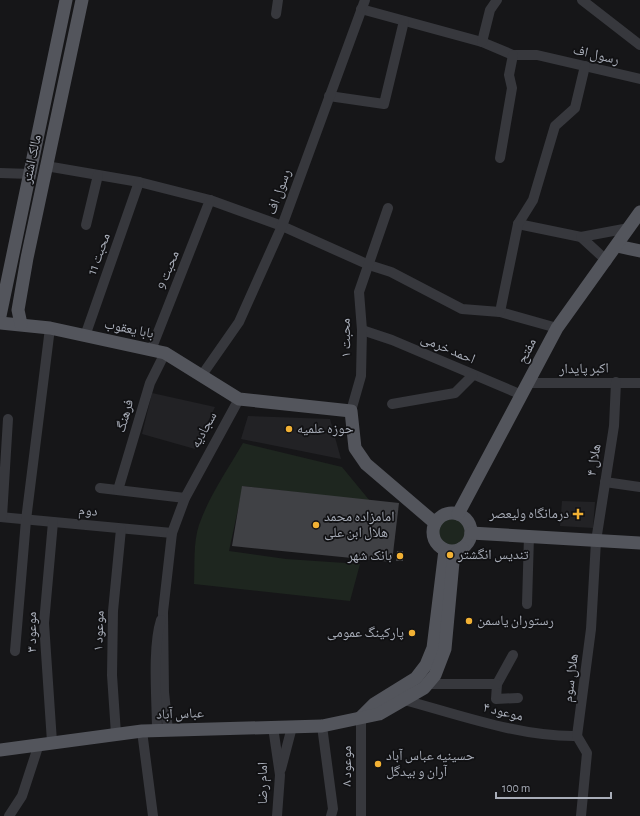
<svg xmlns="http://www.w3.org/2000/svg" width="640" height="816" font-family="'Alegreya Sans','Noto Naskh Arabic',sans-serif">
	<style>
		.built { fill: #222225 }
		.green { fill: #1e261f }
		.building { fill: #404145 }
		.lines { fill: none; stroke-linecap: round; stroke-linejoin: round }
		.minor { stroke: #37383d; stroke-width: 10 }
		.major { stroke: #53555c; stroke-width: 13 }
		.poi-dot { fill: #f2b134; stroke: #111113; stroke-width: 1.5 }
		.labels { text-anchor: middle; dominant-baseline: central; stroke-width: 3.5; stroke-linejoin: round; paint-order: stroke }
		.street-label { font-size: 14px; fill: #a8adb8; stroke: #111113 }
		.poi-label { font-size: 14px; fill: #a8adb8; stroke: #111113; text-anchor: start }
	</style>
	<rect width="100%" height="100%" fill="#161618"/>
	<g class="built">
		<path d="M152 393 215 407 195 449 142 434Z"/>
		<path d="M248 416 330 419 341 459 241 439Z"/>
		<path d="M562 501 595 502 593 528 560 526Z"/>
	</g>
	<g class="green">
		<path d="M243 443 342 467 370 501 243 486 229 551 286 559 360 564 350 601 194 584C195 565 193 543 199 525 209 496 228 469 243 443Z"/>
		<circle cx="452" cy="532" r="16"/>
	</g>
	<g class="building">
		<path d="M242 486 399 503 392 562 232 546Z"/>
		<path d="M397 551H403V561H396Z"/>
	</g>
	<g class="lines">
		<g class="minor">
			<path d="M582 0 640 45"/>
			<path d="M361 9 482 42 513 55H537L640 79"/>
			<path d="M276 14 278 0"/>
			<path d="M482 42 490 10 497 0"/>
			<path d="M329 96 384 104 404 21"/>
			<path d="M500 158 512 88 509 75 513 55"/>
			<path d="M46 166 139 182 210 200 282 226 369 265 391 272 462 309 500 312 557 328"/>
			<path d="M0 173 31 174"/>
			<path d="M518 224 581 237 607 261"/>
			<path d="M86 225 98 175"/>
			<path d="M581 237 629 228"/>
			<path d="M500 312 518 224 533 200 555 126 575 108 585 66"/>
			<path d="M362 330 392 340 522 395"/>
			<path d="M85 336 139 182"/>
			<path d="M151 350 210 200"/>
			<path d="M202 375 239 322 282 226 365 0"/>
			<path d="M529 383H640"/>
			<path d="M392 404 455 393 473 375"/>
			<path d="M351 411 361 376 362 330 359 292 388 208"/>
			<path d="M605 482 640 487"/>
			<path d="M100 488 185 498"/>
			<path d="M118 490 150 383 165 353"/>
			<path d="M0 517 172 533"/>
			<path d="M2 517 8 419"/>
			<path d="M527 604 529 536"/>
			<path d="M15 651 26 520 50 328"/>
			<path d="M513 655 497 684 496 699 518 698"/>
			<path d="M427 684H497"/>
			<path d="M404 700C460 715 520 737 577 736"/>
			<path d="M322 726 333 809 331 816"/>
			<path d="M273 727 280 775 277 816"/>
			<path d="M168 730 164 692 163 612 172 533 185 498 239 399"/>
			<path d="M142 731 153 816"/>
			<path d="M157 731C157 701 152 648 161 620"/>
			<path d="M116 734 112 675 113 611 121 529"/>
			<path d="M52 742 44 623 53 522"/>
			<path d="M281 769 292 727"/>
			<path d="M9 816 22 796 39 744"/>
			<path d="M361 816V717"/>
			<path d="M581 816 587 753 577 736 591 629 596 541 614 426 616 382"/>
		</g>
		<g class="major">
			<path d="M617 246 640 251"/>
			<path d="M0 316 66 0"/>
			<path d="M0 323 50 328 165 353 239 399 351 411 355 448 366 464 435 523"/>
			<path d="M21 324 18 310 27 258 82 0"/>
			<circle cx="452" cy="532" r="19"/>
			<path d="M458 514 557 328 640 212"/>
			<path d="M471 533 640 543"/>
			<path d="M361 717 374 704 416 678 426 665 433 648 445 550"/>
			<path d="M0 750 142 731 322 726 379 714 424 688 435 675 445 649 453 562 455 555 462 548"/>
		</g>
	</g>
	<g class="poi-dot">
		<circle cx="289" cy="429" r="4"/>
		<path d="M576 508h4v4h4v4h-4v4h-4v-4h-4v-4h4z"/>
		<circle cx="316" cy="525" r="4"/>
		<circle cx="450" cy="555" r="4"/>
		<circle cx="400" cy="556" r="4"/>
		<circle cx="469" cy="621" r="4"/>
		<circle cx="412" cy="633" r="4"/>
		<circle cx="378" cy="764" r="4"/>
	</g>
	<g class="labels">
		<g class="street-label">
			<text transform="translate(596 55) rotate(13)">رسول اف</text>
			<text transform="translate(32 159) rotate(-78)">مالک اشتر</text>
			<text transform="translate(279 192) rotate(-70)">رسول اف</text>
			<text transform="translate(99 254) rotate(-70)">محبت 11</text>
			<text transform="translate(168 270) rotate(-68)">محبت 9</text>
			<text transform="translate(129 329) rotate(12)">بابا یعقوب</text>
			<text transform="translate(346 338) rotate(-91)">محبت ۱</text>
			<text transform="translate(448 349) rotate(23)">احمد خرمی</text>
			<text transform="translate(527 351) rotate(-63)">مفتح</text>
			<text transform="translate(584 369) rotate(-1)">اکبر پایدار</text>
			<text transform="translate(125 416) rotate(-74)">فرهنگ</text>
			<text transform="translate(204 430) rotate(-61)">سجادیه</text>
			<text transform="translate(594 460) rotate(-81)">هلال ۴</text>
			<text transform="translate(88 511) rotate(5)">دوم</text>
			<text transform="translate(99 631) rotate(-88)">موعود ۱</text>
			<text transform="translate(32 632) rotate(-90)">موعود ۳</text>
			<text transform="translate(571 678) rotate(-83)">هلال سوم</text>
			<text transform="translate(503 712) rotate(14)">موعود ۴</text>
			<text transform="translate(180 714) rotate(-2)">عباس آباد</text>
			<text transform="translate(347 766) rotate(-90)">موعود ۸</text>
			<text transform="translate(263 783) rotate(-90)">امام رضا</text>
		</g>
		<g class="poi-label">
			<text x="297" y="429">حوزه علمیه</text>
			<text x="569" y="514" text-anchor="end">درمانگاه ولیعصر</text>
			<text x="324" y="517">امامزاده محمد<tspan x="324" dy="16">هلال ابن علی</tspan></text>
			<text x="458" y="555">تندیس انگشتر</text>
			<text x="392" y="556" text-anchor="end">بانک شهر</text>
			<text x="477" y="621">رستوران یاسمن</text>
			<text x="404" y="633" text-anchor="end">پارکینگ عمومی</text>
			<text x="386" y="756">حسینیه عباس آباد<tspan x="386" dy="16">آران و بیدگل</tspan></text>
		</g>
	</g>
	<path d="M496 792v6h115v-6" fill="none" stroke="#a8adb8" stroke-width="2"/>
	<text x="502" y="792" font-size="12" fill="#a8adb8" stroke="#111113" stroke-width="3" paint-order="stroke">100 m</text>
</svg>
